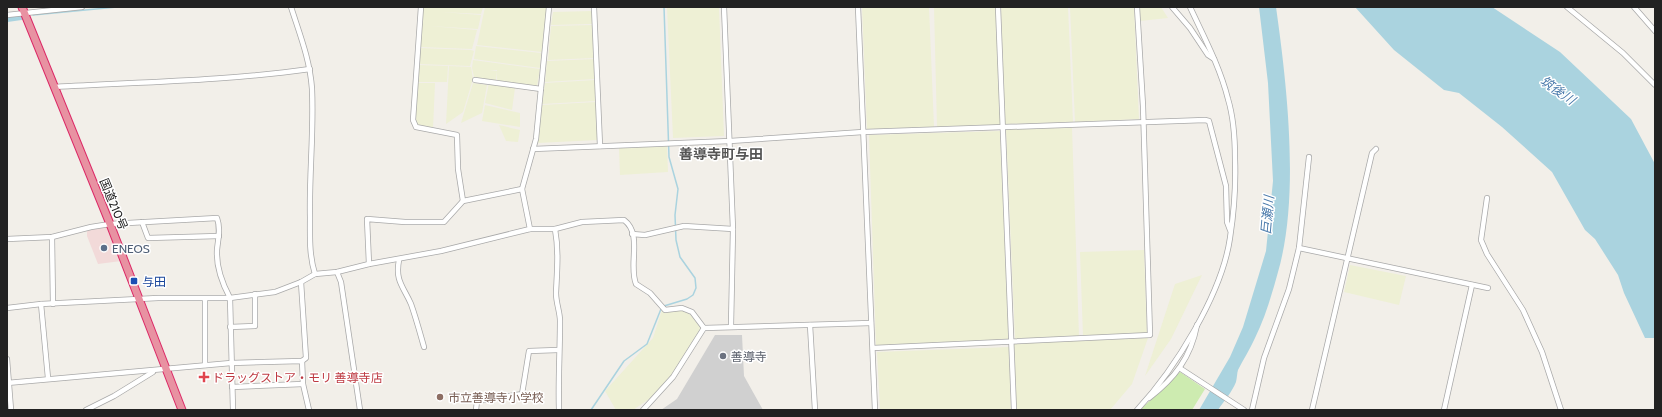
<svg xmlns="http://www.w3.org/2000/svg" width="1662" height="417" font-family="Cabin,'Noto Sans JP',sans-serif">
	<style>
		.commercial { fill: #f2dad9 }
		.religious { fill: #d0d0d0 }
		.farmland { fill: #eef0d5 }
		.grass { fill: #cdebb0 }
		.water { fill: #aad3df }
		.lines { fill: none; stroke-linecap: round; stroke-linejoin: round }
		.stream { stroke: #aad3df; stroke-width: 1.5 }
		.river { stroke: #aad3df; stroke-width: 8 }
		.minor-casing { stroke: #a9a9a9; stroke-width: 6 }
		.highway-casing { stroke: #dc2a67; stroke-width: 9 }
		.minor { stroke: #fff; stroke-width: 4.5 }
		.highway { stroke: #e892a2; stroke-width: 7 }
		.service-dot { fill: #5c6f8a; stroke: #fff; stroke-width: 1.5 }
		.transit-dot { fill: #1a4fb4; stroke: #fff; stroke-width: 1.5 }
		.worship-dot { fill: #6b7280; stroke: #fff; stroke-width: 1.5 }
		.health-dot { fill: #e0444e; stroke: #fff; stroke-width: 1.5 }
		.education-dot { fill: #8d6e63; stroke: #fff; stroke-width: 1.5 }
		.labels { text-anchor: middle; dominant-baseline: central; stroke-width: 3; stroke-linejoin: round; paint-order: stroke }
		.street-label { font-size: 12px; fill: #222; stroke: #fff }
		.service-label { font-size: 12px; fill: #4e5e75; stroke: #fff; text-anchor: start }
		.transit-label { font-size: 12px; fill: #164399; stroke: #fff; text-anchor: start }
		.worship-label { font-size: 12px; fill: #5b616d; stroke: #fff; text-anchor: start }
		.health-label { font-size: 12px; fill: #be3a42; stroke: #fff; text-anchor: start }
		.education-label { font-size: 12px; fill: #785e54; stroke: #fff; text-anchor: start }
		.water-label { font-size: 13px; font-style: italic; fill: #4a7aab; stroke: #fff }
		.quarter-label { font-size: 14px; font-weight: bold; fill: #555; stroke: #fff }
	</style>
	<rect width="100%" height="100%" fill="#f2efe9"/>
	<path class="commercial" d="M107 226 121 261 98 264 87 236V230Z"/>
	<path class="religious" d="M715 335H742L744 376 763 410H661L677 399Z"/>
	<g class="farmland">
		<path d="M422 7H483L481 14 441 12 481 15 478 29 430 26 477 30 472 49 420 47Z"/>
		<path d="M485 7H547L543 37 528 35 544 37 542 52 477 45Z"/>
		<path d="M667 7H719L724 136 673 138Z"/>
		<path d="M862 7H929L934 127 867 129Z"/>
		<path d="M934 7H996L1001 125 937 127Z"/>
		<path d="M1001 7H1068L1073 122 1005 124Z"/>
		<path d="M1070 7H1134L1139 119 1075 122Z"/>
		<path d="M1139 7H1161L1168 18 1140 21Z"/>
		<path d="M592 11V24L551 25 553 12Z"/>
		<path d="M593 25 594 58 548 60 551 26Z"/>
		<path d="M476 46 541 53 540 68 474 59Z"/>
		<path d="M420 48 471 50 474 51 470 66 419 64Z"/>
		<path d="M595 59V79L545 82 547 61Z"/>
		<path d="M473 60 540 69 537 86 497 81V70H490L497 71 496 81 474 77 472 68Z"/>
		<path d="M418 65 448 66 447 82H417Z"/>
		<path d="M449 66 471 67 473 79 463 112 446 124Z"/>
		<path d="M595 80 596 101 542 104 545 83Z"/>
		<path d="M417 83H435L433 129 414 128Z"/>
		<path d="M473 83 487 85 482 113 461 123Z"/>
		<path d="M489 83 515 88 512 110 485 103Z"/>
		<path d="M596 102 598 140 537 143 542 105Z"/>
		<path d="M485 105 520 113V127L482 121Z"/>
		<path d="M499 125 520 130 518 142 506 141Z"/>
		<path d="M1072 128 1079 336 1015 339 1006 129Z"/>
		<path d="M1000 131 1009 339 876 346 869 135Z"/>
		<path d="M667 146 668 172 620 175 619 148Z"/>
		<path d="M1144 250 1147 334 1083 336 1080 252Z"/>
		<path d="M1350 265 1406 276 1399 305 1344 292Z"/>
		<path d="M1202 275 1171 339 1145 376 1175 284Z"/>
		<path d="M662 310 687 311 702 329 669 379 658 393 633 410H616L605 391 653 338Z"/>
		<path d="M1148 338 1132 384 1110 410H1016L1014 343Z"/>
		<path d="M1009 347 1011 410H880L877 352Z"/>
	</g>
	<path class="grass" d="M1180 372 1205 389 1192 410H1140Z"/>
	<g class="water">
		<path d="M1259 7H1276C1287 85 1300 196 1278 272 1272 294 1265 318 1255 338 1250 349 1243 360 1238 370 1237 373 1237 378 1236 382 1232 392 1224 401 1218 410H1199L1230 357 1243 327 1266 251 1273 181 1268 83Z"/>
		<path d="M1355 7H1492L1560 52 1631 119 1655 164V338H1645L1624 293 1618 275 1595 239 1585 230 1552 172 1502 127 1459 93 1444 90 1394 50Z"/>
	</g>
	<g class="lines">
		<g class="stream">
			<path d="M664 7 669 157 678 189 675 215 676 240 680 257 695 278 696 288 693 295 687 299 664 306"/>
			<path d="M33 15 117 7"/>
			<path d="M591 410 624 361 647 344 661 309"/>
		</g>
		<path class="river" d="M7 18 21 16"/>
		<g class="minor-casing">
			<g id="minor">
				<path d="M291 7C300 35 310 60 312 89 314 132 309 175 310 217 310 237 309 255 315 274"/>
				<path d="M421 7 413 120 416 127 457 135 458 169 463 201"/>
				<path d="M594 7 600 146"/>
				<path d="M724 7 733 229 731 326"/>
				<path d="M858 7 875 410"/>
				<path d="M998 7 1014 410"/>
				<path d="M1172 7 1190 28 1208 55 1214 59"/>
				<path d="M1567 7 1623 53 1655 85"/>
				<path d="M1634 7 1655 31"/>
				<path d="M7 15 82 7"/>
				<path d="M475 80 541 89"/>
				<path d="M55 87C141 82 225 81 310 69"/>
				<path d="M533 149 730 141 863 132 1205 120 1209 121 1226 186 1227 222 1230 230"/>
				<path d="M1487 198 1481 240 1487 254 1523 310 1542 352 1561 410"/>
				<path d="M142 222 148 238 219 236"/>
				<path d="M530 229 522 189 536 139 549 7"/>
				<path d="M555 229C559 251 557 271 556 293 556 303 560 312 560 321 560 351 558 380 559 410"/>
				<path d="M632 234 645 235 684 226 733 229"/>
				<path d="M52 237 53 304"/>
				<path d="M7 239 52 237 91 227 110 224 217 218C221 229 218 239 217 250 216 267 222 283 230 298L233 410"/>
				<path d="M1299 248 1488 288"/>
				<path d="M399 260C395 281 403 286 411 304 416 318 420 333 424 347"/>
				<path d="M369 264 367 219 405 222H444L463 201 522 189"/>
				<path d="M337 272 341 282 360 410"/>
				<path d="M301 282 306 358 302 361"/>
				<path d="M205 299V365"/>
				<path d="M41 304 48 378"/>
				<path d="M7 308 41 304 158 298H230L275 292 301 282 315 274 337 272 369 264 441 251 530 229H555L582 222 624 220C643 234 628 265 636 284L650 293 665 310 682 308 692 312 704 328"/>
				<path d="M810 325 815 410"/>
				<path d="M230 327 255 326V294"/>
				<path d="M704 328 871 323"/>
				<path d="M873 348 1150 335 1143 106 1137 7"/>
				<path d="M7 359 11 410"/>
				<path d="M1181 369 1244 410"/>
				<path d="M7 383 231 363 302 361 303 384 309 410"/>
				<path d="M232 387 303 384"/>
				<path d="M1149 398C1175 378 1191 357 1197 325"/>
				<path d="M86 410 114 396 153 372"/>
				<path d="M476 410 477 401 522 394 529 351 558 350"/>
				<path d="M643 410 673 377 704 328"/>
				<path d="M1137 410C1175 369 1222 294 1230 238 1234 212 1236 186 1235 159 1235 139 1234 119 1228 99 1220 67 1204 37 1190 7"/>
				<path d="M1252 410 1264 358 1289 289 1299 248 1309 157"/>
				<path d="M1312 410 1372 153 1376 149"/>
				<path d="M1444 410 1472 285"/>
			</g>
		</g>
		<g class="highway-casing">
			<path id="highway" d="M22 7 110 224 182 410"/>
		</g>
		<use href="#minor" class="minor"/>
		<use href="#highway" class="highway"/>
	</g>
	<circle class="service-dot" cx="104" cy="248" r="4"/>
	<rect class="transit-dot" x="130" y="277" width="8" height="8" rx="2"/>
	<circle class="worship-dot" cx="723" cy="356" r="4"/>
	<path class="health-dot" d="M202 371h4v4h4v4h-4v4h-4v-4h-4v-4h4z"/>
	<circle class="education-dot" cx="440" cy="397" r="4"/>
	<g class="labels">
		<g class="street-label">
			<text transform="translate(114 204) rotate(68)">国道210号</text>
		</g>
		<g class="service-label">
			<text x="112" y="248">ENEOS</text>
		</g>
		<g class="transit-label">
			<text x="142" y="281">与田</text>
		</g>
		<g class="worship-label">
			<text x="731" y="356">善導寺</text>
		</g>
		<g class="health-label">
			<text x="212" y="377">ドラッグストア・モリ 善導寺店</text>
		</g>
		<g class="education-label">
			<text x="448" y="397">市立善導寺小学校</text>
		</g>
		<g class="water-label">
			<text transform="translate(1558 90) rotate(35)">筑後川</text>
			<text transform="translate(1267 215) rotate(-85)">巨瀬川</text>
		</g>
		<g class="quarter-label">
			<text x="721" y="154">善導寺町与田</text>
		</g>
	</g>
	<rect width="1662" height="417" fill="none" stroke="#222222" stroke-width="16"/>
</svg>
